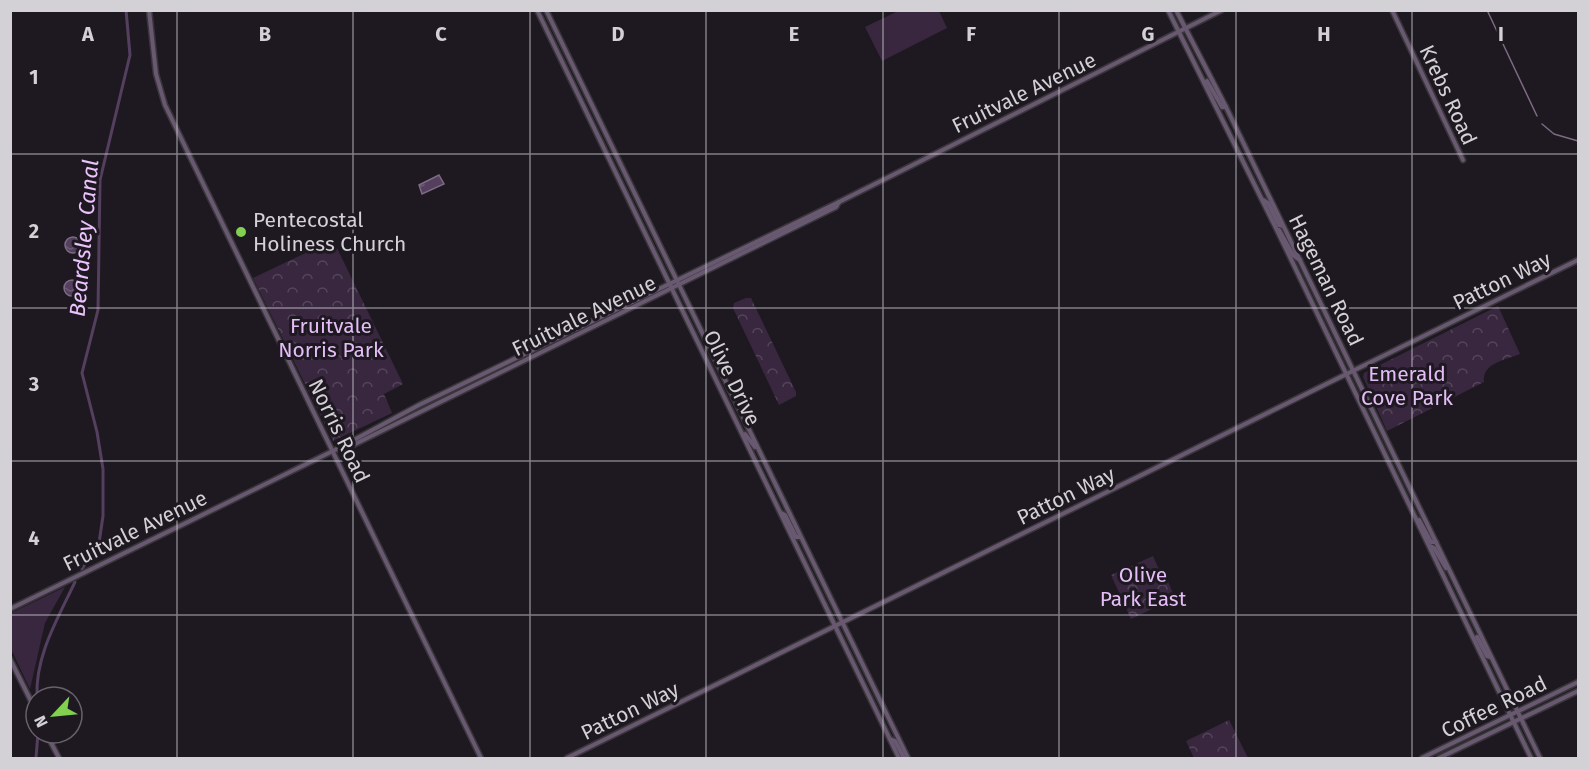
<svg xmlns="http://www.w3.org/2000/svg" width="1589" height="769" font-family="'Fira Sans',sans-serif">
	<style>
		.grass { fill: #38273f }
		.park { fill: url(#park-crowns) }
		.water { fill: url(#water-ripples); stroke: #7b6b83; stroke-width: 1.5 }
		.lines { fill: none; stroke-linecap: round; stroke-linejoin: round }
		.stream { stroke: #7b6b83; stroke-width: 1.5 }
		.canal { stroke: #553f5f; stroke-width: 3 }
		.secondary-casing { stroke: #39363b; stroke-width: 7 }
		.secondary { stroke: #685870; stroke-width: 4 }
		.grid { fill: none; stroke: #d4d1d6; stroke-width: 1.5; stroke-opacity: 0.55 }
		.poi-dot { fill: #82d04f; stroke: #1e1921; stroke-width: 2 }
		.labels { text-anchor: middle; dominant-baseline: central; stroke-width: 6; stroke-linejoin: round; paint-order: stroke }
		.street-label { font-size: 21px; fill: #d4d1d6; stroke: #1e1921 }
		.poi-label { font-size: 21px; fill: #d4d1d6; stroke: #1e1921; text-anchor: start }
		.park-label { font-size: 21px; fill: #e4bdf7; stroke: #1e1921 }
		.water-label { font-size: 22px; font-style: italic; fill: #ebc3fd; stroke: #1e1921 }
		.grid-label { font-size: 20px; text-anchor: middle; font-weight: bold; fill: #d4d1d6; stroke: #1e1921; stroke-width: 6; stroke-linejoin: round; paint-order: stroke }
	</style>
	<defs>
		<pattern id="park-crowns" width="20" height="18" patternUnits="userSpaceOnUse" patternTransform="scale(1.5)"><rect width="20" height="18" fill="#38273f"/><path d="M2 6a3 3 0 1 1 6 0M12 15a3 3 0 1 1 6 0" fill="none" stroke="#54455a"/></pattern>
		<pattern id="water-ripples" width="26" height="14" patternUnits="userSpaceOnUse" patternTransform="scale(1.5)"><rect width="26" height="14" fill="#553f5f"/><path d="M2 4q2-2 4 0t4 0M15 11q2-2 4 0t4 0" fill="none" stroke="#6d5a75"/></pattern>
	</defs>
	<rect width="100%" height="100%" fill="#1e1921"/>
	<g class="grass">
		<path d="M939 11 947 28 882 61 865 27 898 11Z"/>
		<path d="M65 587 45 623 30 689 11 649V613Z"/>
	</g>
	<g class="park">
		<path d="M333 240 403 384 384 394 392 413 333 441 253 278Z"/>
		<path d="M746 298H751L796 392V396L779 405 733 308 734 303Z"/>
		<path d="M1498 306 1520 354C1505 360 1482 363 1484 382L1387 431 1363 377 1364 373Z"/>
		<path d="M1153 556 1160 572H1164L1175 598 1131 619 1111 575Z"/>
		<path d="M1229 720 1248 758H1194L1186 741Z"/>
	</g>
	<g class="water">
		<path d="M439 175 444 184 422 194 419 185Z"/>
		<circle cx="73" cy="245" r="8"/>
		<circle cx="72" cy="288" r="8"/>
	</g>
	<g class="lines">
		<g class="stream">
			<path d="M1487 10 1537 116"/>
			<path d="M1542 124 1554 134 1578 141"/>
		</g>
		<g class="canal">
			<path d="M82 569 99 543 103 516V469L97 432 82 373 98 310 100 180 130 55 126 10"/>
			<path d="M37 697C35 656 58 618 75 582"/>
			<path d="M36 758 38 733"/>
		</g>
		<g class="secondary-casing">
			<g id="secondary">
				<path d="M149 10 156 74 165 105 481 758"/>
				<path d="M537 10 899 758"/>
				<path d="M546 10 908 758"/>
				<path d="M1168 10 1277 230 1531 758"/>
				<path d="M1176 10 1226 107 1540 758"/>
				<path d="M1392 10 1463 160"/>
				<path d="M1207 81 1222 107H1226"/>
				<path d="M1263 200 1268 203 1279 225 1283 226"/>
				<path d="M1279 230 1293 255 1300 260"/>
				<path d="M745 434 755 447"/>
				<path d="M337 449 353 445 836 207 839 202"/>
				<path d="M781 513 785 515 796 537H800"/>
				<path d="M1419 520 1431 542H1436"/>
				<path d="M1430 546 1434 548 1446 568"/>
				<path d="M10 609 337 449 419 405 839 202 1222 10"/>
				<path d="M1477 637 1487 656 1491 657"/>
				<path d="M10 659 36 711"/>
				<path d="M46 733 59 758"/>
				<path d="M890 739 895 741 904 758"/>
				<path d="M567 758 1578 260"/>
				<path d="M1422 758 1578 682"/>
				<path d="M1439 758 1578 691"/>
			</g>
		</g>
		<use href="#secondary" class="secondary"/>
	</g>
	<path class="grid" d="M177 10V758M353 10V758M530 10V758M706 10V758M883 10V758M1059 10V758M1236 10V758M1412 10V758M10 154H1578M10 308H1578M10 461H1578M10 615H1578"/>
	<circle class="poi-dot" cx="241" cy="232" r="6"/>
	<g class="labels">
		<g class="street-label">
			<text transform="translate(1024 93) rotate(-26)">Fruitvale Avenue</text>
			<text transform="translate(1448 95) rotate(65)">Krebs Road</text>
			<text transform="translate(1326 280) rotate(64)">Hageman Road</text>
			<text transform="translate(1502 281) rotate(-26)">Patton Way</text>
			<text transform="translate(584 316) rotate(-26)">Fruitvale Avenue</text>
			<text transform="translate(732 378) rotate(64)">Olive Drive</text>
			<text transform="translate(339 431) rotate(64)">Norris Road</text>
			<text transform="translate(1066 496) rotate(-26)">Patton Way</text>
			<text transform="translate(135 531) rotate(-26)">Fruitvale Avenue</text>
			<text transform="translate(1494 707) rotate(-26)">Coffee Road</text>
			<text transform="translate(630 711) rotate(-26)">Patton Way</text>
		</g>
		<g class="poi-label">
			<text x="253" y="220">Pentecostal<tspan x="253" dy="24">Holiness Church</tspan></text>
		</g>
		<g class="park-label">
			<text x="331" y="326">Fruitvale<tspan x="331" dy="24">Norris Park</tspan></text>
			<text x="1407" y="374">Emerald<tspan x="1407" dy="24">Cove Park</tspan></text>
			<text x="1143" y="575">Olive<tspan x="1143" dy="24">Park East</tspan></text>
		</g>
		<g class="water-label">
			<text transform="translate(84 238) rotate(-85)">Beardsley Canal</text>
		</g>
	</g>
	<g class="grid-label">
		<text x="88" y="41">A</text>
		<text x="265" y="41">B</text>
		<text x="441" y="41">C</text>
		<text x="618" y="41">D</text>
		<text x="794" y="41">E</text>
		<text x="971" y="41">F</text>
		<text x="1148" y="41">G</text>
		<text x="1324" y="41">H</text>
		<text x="1501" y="41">I</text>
		<text x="34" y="84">1</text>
		<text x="34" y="238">2</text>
		<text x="34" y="391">3</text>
		<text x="34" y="545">4</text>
	</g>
	<rect width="1589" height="769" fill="none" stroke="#d4d1d6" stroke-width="24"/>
	<g transform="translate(54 715) rotate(244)"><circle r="28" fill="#1e1921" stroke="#676369" stroke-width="1.5"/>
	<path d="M0-4.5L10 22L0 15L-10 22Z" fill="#82d04f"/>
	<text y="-9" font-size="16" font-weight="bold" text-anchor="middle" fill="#d4d1d6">N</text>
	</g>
</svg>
